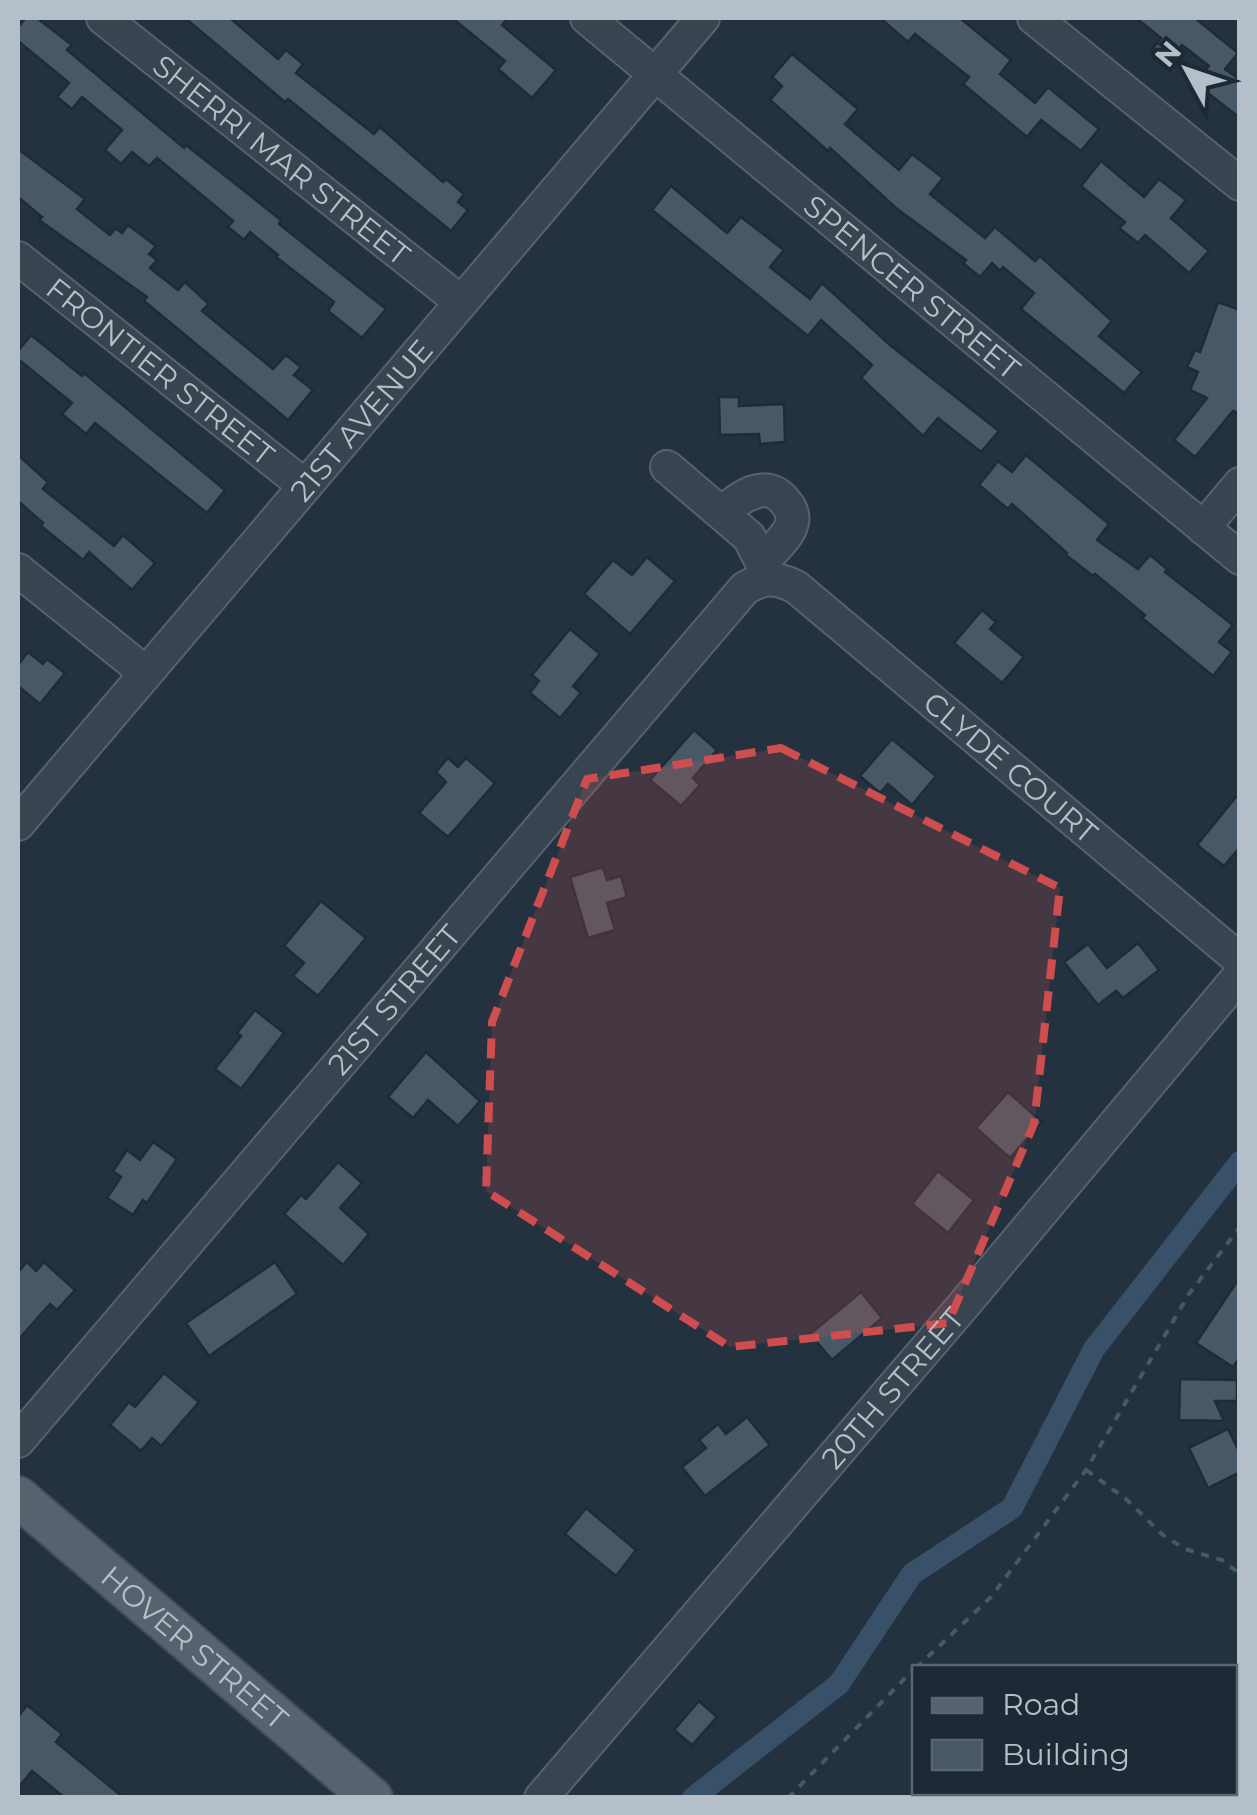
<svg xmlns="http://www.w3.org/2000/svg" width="1257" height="1815" font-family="Montserrat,sans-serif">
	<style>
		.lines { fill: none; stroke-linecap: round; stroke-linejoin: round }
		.canal { stroke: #385169; stroke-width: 22 }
		.building { fill: #485866; stroke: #1f2b36; stroke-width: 2.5 }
		.minor-casing { stroke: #56626d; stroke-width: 36 }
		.major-casing { stroke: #414d58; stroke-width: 44 }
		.path { stroke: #445c5d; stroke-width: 4; stroke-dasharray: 8 8; stroke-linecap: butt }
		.minor { stroke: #38444f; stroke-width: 32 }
		.major { stroke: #56636f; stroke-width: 40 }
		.marked { fill: #ce4e50; fill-opacity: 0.2; stroke: #ce4e50; stroke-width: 8; stroke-dasharray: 20 12; stroke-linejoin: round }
		.labels { text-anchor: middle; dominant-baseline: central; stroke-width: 8; stroke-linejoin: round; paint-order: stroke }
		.street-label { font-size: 30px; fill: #b4bfca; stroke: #1d2934 }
	</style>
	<rect width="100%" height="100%" fill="#243240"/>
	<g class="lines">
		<path class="canal" d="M693 1798 839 1684 912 1574 1012 1508 1094 1349 1240 1162"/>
	</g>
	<g class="building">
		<path d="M26 18H37L72 45 67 50 184 148 186 145 242 189 281 220 279 224 386 309 362 338 328 311 334 302 276 257 278 255 250 232 244 240 228 227 233 221 157 158 149 166 132 152 121 164 105 150 122 130 82 97 72 109 57 97 69 83 18 41V27Z"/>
		<path d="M185 18H230L278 59 286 50 303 64 296 73 374 134 380 127 443 182 446 179 464 194 458 202 468 210 451 231 288 99 285 102Z"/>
		<path d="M452 18H508L502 25 556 70 532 98 498 69 505 61Z"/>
		<path d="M880 18H960L1011 60 1000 74 1035 103 1048 87 1099 129 1081 151 1041 120 1027 137 963 84 969 77 915 34 908 42Z"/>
		<path d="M1136 18H1195L1238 53 1225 69 1240 80V118L1195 83 1209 66 1182 45 1166 64 1151 51 1161 38Z"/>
		<path d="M792 54 858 109 845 124 899 170 912 154 943 178 930 194 985 238 995 227 1035 261 1040 256 1112 321 1099 336 1142 372 1124 393 1021 309 1034 293 1003 267 1000 271 992 263 980 277 963 263 966 260 896 208 830 148 828 151 770 100 782 86 772 77Z"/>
		<path d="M18 149 85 199 77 209 110 235 116 228 122 233 128 225 156 246 149 254 157 260 150 268 178 290 185 282 209 304 202 311 273 369 286 355 301 367 294 375 313 390 288 420 144 301 147 297 39 220 42 217 18 197Z"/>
		<path d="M1101 161 1144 197 1159 179 1186 200 1171 218 1209 251 1189 273 1145 235 1138 243 1119 228 1125 222 1081 186Z"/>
		<path d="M671 186 727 233 741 217 784 250 770 267 810 299 822 283 890 345 999 431 981 452 938 418 923 436 861 378 872 365 821 320 808 336 652 210Z"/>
		<path d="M1218 302 1240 310V414L1233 411 1195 457 1174 440 1207 398 1190 390 1198 372 1187 367 1195 350 1200 352Z"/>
		<path d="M31 335 82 376 84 373 225 490 207 513 95 423 86 434 62 414 72 403 18 359V351Z"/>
		<path d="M719 397H739V406L784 404 785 442 760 444 759 434 720 435Z"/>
		<path d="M18 455 48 482 43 489 114 546 123 535 155 563 132 590 89 552 83 560 41 526 43 523 18 501Z"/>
		<path d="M1026 455 1109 524 1097 540 1138 569 1150 555 1167 569 1165 572 1233 625 1219 642 1232 652 1213 676 1142 618 1145 615 1095 574 1093 576 1066 555 1067 553 1012 504 1008 509 979 485 998 461 1012 472Z"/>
		<path d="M647 557 675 581 630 634 584 594 613 560 632 575Z"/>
		<path d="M982 610 996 622 990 629 1024 657 1002 683 954 643Z"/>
		<path d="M570 629 600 654 573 686 581 693 560 718 530 693 539 681 532 675Z"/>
		<path d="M28 652 43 664 47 659 65 673 40 704 18 686V665Z"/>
		<path d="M694 730 717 750 693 778 700 785 681 806 650 780Z"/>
		<path d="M892 739 936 776 912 805 888 784 880 793 860 776Z"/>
		<path d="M448 758 458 767 466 758 495 783 448 837 419 813 446 782 436 772Z"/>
		<path d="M1240 792V847L1224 866 1197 845Z"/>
		<path d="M603 867 607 880 621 876 627 897 607 903 615 930 588 938 570 877Z"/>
		<path d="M321 901 366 938 318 996 293 976 304 963 284 946Z"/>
		<path d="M1138 943 1159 970 1123 998 1116 991 1098 1005 1064 962 1088 944 1107 968Z"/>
		<path d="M255 1010 284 1033 241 1089 215 1069 241 1036 237 1033Z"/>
		<path d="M426 1052 480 1101 458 1126 428 1100 413 1118 388 1097Z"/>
		<path d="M1008 1092 1042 1122 1010 1158 976 1128Z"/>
		<path d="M153 1142 177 1159 147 1203 143 1200 133 1215 107 1198 121 1177 113 1171 127 1150 140 1160Z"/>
		<path d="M338 1162 362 1183 340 1208 369 1234 343 1265 284 1214 301 1195 306 1199Z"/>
		<path d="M938 1171 974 1200 948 1233 912 1204Z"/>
		<path d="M27 1262 36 1271 44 1262 75 1290 57 1310 50 1304 18 1340V1272Z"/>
		<path d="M275 1262 297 1294 209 1356 186 1323Z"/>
		<path d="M1240 1277V1357L1233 1367 1196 1343Z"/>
		<path d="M861 1292 882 1318 832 1360 810 1334Z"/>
		<path d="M164 1373 199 1402 161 1446 152 1438 141 1451 110 1425 129 1402 135 1407Z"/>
		<path d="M1180 1379 1237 1380V1401H1215L1224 1421 1179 1420Z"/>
		<path d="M747 1417 770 1445 705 1496 682 1467 706 1448 699 1440 718 1424 726 1434Z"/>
		<path d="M1228 1429 1240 1453V1472L1208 1488 1189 1448Z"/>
		<path d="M586 1508 636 1550 616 1576 565 1534Z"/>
		<path d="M699 1701 717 1717 692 1745 674 1730Z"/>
		<path d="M27 1705 62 1734 56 1742 124 1798H65L32 1771 18 1788V1717Z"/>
	</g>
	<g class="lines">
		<g class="minor-casing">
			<g id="minor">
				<path id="s1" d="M103 18 461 302"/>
				<path id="s2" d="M587 18 1240 558"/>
				<path d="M1034 18 1240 184"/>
				<path id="s3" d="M18 258 305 486"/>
				<path d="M667 467 749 537 770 578"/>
				<path d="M722 513C740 497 768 476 787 504 792 510 794 518 791 526 787 538 770 552 762 563"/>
				<path d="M1203 528 1240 484"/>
				<path d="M18 570 146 673"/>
				<path id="s4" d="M18 824 703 18"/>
				<path id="s5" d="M18 1441 745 588C765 577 775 577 796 587L1240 960"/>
				<path id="s6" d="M541 1798 962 1307 1240 975"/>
			</g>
		</g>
		<g class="major-casing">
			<g id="major">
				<path id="s7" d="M18 1497 372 1798"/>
			</g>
		</g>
		<g class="path">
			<path d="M1086 1470 1126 1499 1163 1535 1185 1549 1222 1560 1240 1574"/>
			<path d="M916 1668 991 1597 1086 1470 1189 1294 1240 1227"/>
			<path d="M788 1798 914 1669"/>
		</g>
		<use href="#minor" class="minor"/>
		<use href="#major" class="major"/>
	</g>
	<path class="marked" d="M781 748 1060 888 1034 1124 948 1323 730 1347 486 1191 492 1022 587 779Z"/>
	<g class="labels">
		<g class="street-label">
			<text stroke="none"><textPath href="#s1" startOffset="228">SHERRI MAR STREET</textPath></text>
			<text stroke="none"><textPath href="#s2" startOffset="422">SPENCER STREET</textPath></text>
			<text stroke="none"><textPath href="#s3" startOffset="182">FRONTIER STREET</textPath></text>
			<text stroke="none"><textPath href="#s4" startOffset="530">21ST AVENUE</textPath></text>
			<text stroke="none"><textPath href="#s5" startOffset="1455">CLYDE COURT</textPath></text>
			<text stroke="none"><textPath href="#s5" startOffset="580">21ST STREET</textPath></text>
			<text stroke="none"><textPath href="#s6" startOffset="540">20TH STREET</textPath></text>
			<text stroke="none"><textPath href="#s7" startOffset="232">HOVER STREET</textPath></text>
		</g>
	</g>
	<rect width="1257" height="1815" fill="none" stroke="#b4bfca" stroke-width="40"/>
	<rect x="912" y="1665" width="325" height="130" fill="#1d2934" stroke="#596570" stroke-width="2.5"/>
	<rect x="932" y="1698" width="50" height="15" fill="#56636f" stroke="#596570" stroke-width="2.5"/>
	<text x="1002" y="1715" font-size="30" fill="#b4bfca">Road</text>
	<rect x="932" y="1740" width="50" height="30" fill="#485866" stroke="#596570" stroke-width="2.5"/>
	<text x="1002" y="1765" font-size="30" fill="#b4bfca">Building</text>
	<g transform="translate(1187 70) rotate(310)" stroke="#1d2934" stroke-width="8" paint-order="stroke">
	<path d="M0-8L18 38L0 25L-18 38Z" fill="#b4bfca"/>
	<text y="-15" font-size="28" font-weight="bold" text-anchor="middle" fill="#b4bfca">N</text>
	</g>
</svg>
